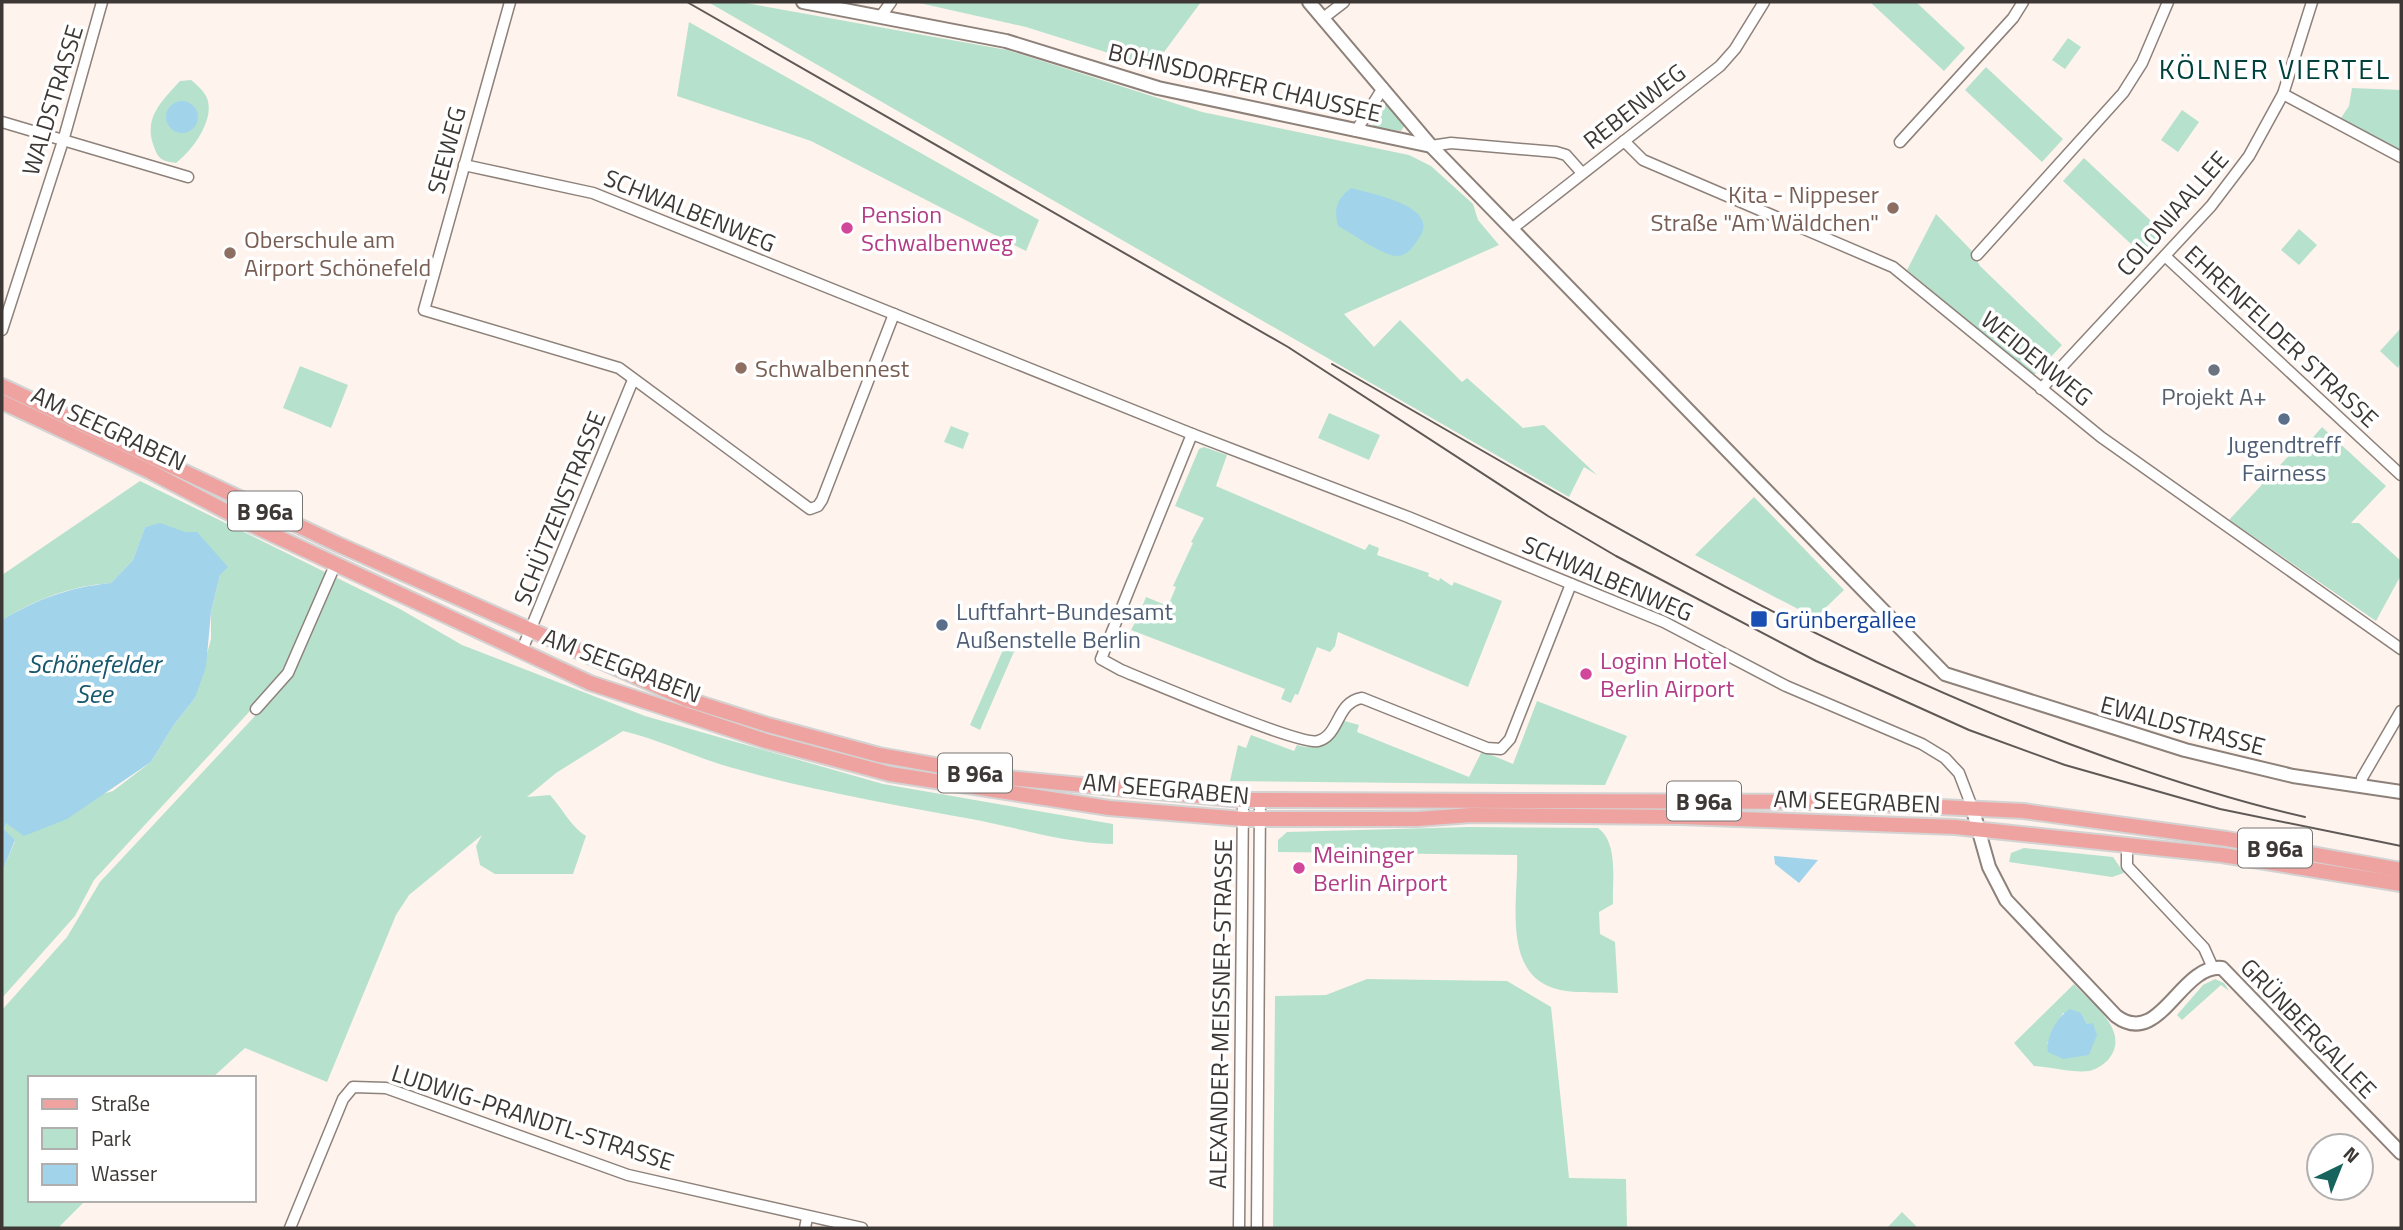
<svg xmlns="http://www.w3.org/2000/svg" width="2403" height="1230" font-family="'Titillium Web',sans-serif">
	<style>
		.green { fill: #b6e2cd; fill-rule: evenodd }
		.water { fill: #a1d4ea }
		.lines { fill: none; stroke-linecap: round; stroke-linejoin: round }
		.minor-casing { stroke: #8d817a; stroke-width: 13 }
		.tertiary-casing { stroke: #8d817a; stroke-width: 16 }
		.primary-casing { stroke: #d4d3d3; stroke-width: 18 }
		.minor { stroke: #fff; stroke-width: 10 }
		.tertiary { stroke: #fff; stroke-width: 12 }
		.primary { stroke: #efa3a0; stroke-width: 14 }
		.tram { stroke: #5f5956; stroke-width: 2 }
		.education-dot { fill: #8d6e63; stroke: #fff; stroke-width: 2.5 }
		.hotel-dot { fill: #d1479c; stroke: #fff; stroke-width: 2.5 }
		.worship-dot { fill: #6b7280; stroke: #fff; stroke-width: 2.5 }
		.service-dot { fill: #5c6f8a; stroke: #fff; stroke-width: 2.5 }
		.transit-dot { fill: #1a4fb4; stroke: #fff; stroke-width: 2.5 }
		.labels { text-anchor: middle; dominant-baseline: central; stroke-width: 7; stroke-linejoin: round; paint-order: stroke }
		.shield { fill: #fff; stroke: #777472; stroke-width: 2 }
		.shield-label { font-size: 23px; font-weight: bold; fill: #3d3835 }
		.street-label { font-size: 24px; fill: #3d3835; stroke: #fff }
		.education-label { font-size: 24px; fill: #785e54; stroke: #fff; text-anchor: start }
		.hotel-label { font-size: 24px; fill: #b23c85; stroke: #fff; text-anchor: start }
		.worship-label { font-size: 24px; fill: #5b616d; stroke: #fff }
		.service-label { font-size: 24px; fill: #4e5e75; stroke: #fff }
		.transit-label { font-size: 24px; fill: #164399; stroke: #fff; text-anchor: start }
		.water-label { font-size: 26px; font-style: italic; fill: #17576e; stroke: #fff }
		.quarter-label { font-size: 28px; letter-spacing: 2px; fill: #00413c; stroke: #fff }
	</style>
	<rect width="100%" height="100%" fill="#fef3ed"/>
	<g class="green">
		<path d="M708 2H740L1007 50 1202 112 1409 155 1431 166 1473 204 1478 220 1499 245 1344 314 1374 347 1400 320 1462 382 1467 378 1523 428 1544 425 1597 475 1584 467 1569 497Z"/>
		<path d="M915 2H1201L1153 67 1026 27Z"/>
		<path d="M1870 2H1916L1965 48 1944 71Z"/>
		<path d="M689 22 1039 220 1026 251 811 141 677 96Z"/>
		<path d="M2068 38 2081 47 2065 69 2052 60Z"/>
		<path d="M1986 67 2063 139 2042 162 1965 90Z"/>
		<path d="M191 80C196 84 202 89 206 96 217 117 193 150 176 163 161 161 158 159 153 144 144 116 163 100 180 81Z"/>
		<path d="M2352 88 2401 90V152L2341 118 2349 106Z"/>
		<path d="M1388 103 1405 125 1401 131 1375 127 1371 123 1381 104Z"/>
		<path d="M2182 110 2199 122 2178 152 2161 140Z"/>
		<path d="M2084 158 2165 234 2144 256 2063 181Z"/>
		<path d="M1936 214 1971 250 1980 266 2062 345 2034 375 1907 270Z"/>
		<path d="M2299 229 2317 245 2299 265 2281 250Z"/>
		<path d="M2401 328V361L2398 368 2380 351Z"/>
		<path d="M300 366 348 385 331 428 283 408Z"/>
		<path d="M1329 413 1380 435 1369 460 1318 438Z"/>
		<path d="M951 426 969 433 963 449 944 442Z"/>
		<path d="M2322 427 2386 486 2351 523H2359L2401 561V575L2376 621 2229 520 2296 448 2300 452Z"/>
		<path d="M1204 447 1227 455 1216 486 1365 550 1369 544 1379 548 1377 555 1429 573 1428 576 1439 581 1440 578 1452 586 1454 582 1502 601 1468 687 1338 632 1335 646 1330 652 1317 647 1298 695 1295 694 1291 703 1281 699 1285 689 1131 630 1138 617 1144 619 1148 610 1142 607 1146 597 1168 606 1176 587 1173 586 1193 543 1191 542 1204 518 1175 506 1199 449Z"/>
		<path d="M140 481 400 609 462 645 645 716 883 784 1113 824V844C1066 843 1022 829 977 820 896 805 813 791 733 768 696 758 661 740 623 731L556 773 527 797 550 795C562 808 572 828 586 836L573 874H495L480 865 476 846 482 835 409 895 396 915 327 1082 245 1048 212 1078H30V1200H86L58 1228H2V1010L67 937 100 882 254 717 273 686 94 880 75 916 2 998V872L15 841 4 829 6 823 113 791 151 762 173 726 195 698 211 639V612L220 575C199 550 181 517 145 527L133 560 111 583C70 586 37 599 2 620V575Z"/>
		<path d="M1754 497 1844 590 1815 618 1695 555Z"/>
		<path d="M1010 634 1020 638 980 730 970 725Z"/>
		<path d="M1537 701 1627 736 1605 785 1230 781 1238 745 1246 748 1251 735 1294 751 1297 745C1321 752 1331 740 1341 720L1359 725 1357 732 1469 777 1482 751 1513 764Z"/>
		<path d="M1468 827 1598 828C1619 843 1612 882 1613 904L1599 912 1600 934 1615 942 1618 993C1598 992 1571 994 1553 988 1501 971 1519 895 1517 855L1278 852V840L1287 832Z"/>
		<path d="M2024 848 2113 857 2124 873 2112 877 2009 862 2011 853Z"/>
		<path d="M1367 979 1507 981 1551 1007 1569 1178 1626 1179 1627 1228H1273L1275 996 1326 995Z"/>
		<path d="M2215 979 2224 983 2229 991 2221 985 2182 1020 2177 1015 2203 985Z"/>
		<path d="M2074 984C2092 1004 2132 1032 2108 1060 2103 1065 2095 1070 2089 1071 2073 1073 2051 1067 2034 1066L2014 1043ZM2063 1013H2081L2087 1024 2047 1044Z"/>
		<path d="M1902 1212 1918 1228H1887Z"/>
	</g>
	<g class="water">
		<circle cx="182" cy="117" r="16"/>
		<path d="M1351 188C1372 194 1446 207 1417 241 1411 249 1407 256 1396 256 1384 256 1351 233 1338 226 1334 208 1336 200 1351 188Z"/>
		<path d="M160 523 185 532H197L228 567 220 575 211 612 206 667 195 698 173 726 151 762 67 819 24 836 6 823 4 829 15 840 2 872V620C37 599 70 587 111 583L133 560 145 527Z"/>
		<path d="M1774 856 1818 860 1799 883 1775 864Z"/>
		<path d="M2070 1009 2081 1013 2087 1024 2093 1023 2097 1035 2089 1055 2063 1059 2048 1052C2045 1037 2058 1016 2070 1009Z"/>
	</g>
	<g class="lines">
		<g class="minor-casing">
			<g id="minor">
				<path d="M510 2 424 310 619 368 810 509 818 506 822 500 894 314"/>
				<path d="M881 16 891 2"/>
				<path d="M1322 19 1344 2"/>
				<path d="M2283 94 2401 157"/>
				<path d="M2 122 188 177"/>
				<path d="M1356 131 1383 88"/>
				<path d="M1624 141 1643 160 1893 267 2101 437 2401 649"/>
				<path d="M1900 142 2013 18 2023 2"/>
				<path d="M1431 146 1451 143 1556 152 1566 155 1582 173"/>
				<path d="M464 165 593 193 1192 434 1408 517 1664 622 1786 686 1922 744 1945 758 1959 773 1972 807"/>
				<path d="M1513 228 1720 66 1735 49 1764 2"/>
				<path d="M1977 255 2123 93 2142 63 2168 2"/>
				<path d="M2165 256 2401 475"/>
				<path d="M2 330 63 141 102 2"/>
				<path d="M2041 389 2211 206 2249 156 2283 94 2312 2"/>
				<path d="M1192 434 1101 659 1121 670C1148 681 1301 746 1318 741 1340 735 1336 702 1362 698L1487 748 1501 749 1510 739 1571 584"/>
				<path d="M522 650 633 380"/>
				<path d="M256 709 288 673 336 563"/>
				<path d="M2361 786 2362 778 2401 711"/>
				<path d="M2127 845V866L2204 948 2213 968"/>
				<path d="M290 1228 343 1099 353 1087 386 1088 628 1175 862 1228"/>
				<path d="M805 1228 807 1218"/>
				<path d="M1239 1228 1243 800"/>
				<path d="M1257 1228 1260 800"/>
			</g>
		</g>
		<g class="tertiary-casing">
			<g id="tertiary">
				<path d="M803 2 1006 41 1158 88 1431 146"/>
				<path d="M1309 2 1431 146 1945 674 2185 750 2293 776 2401 792"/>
				<path d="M1972 807 1989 867 2006 900 2116 1016C2160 1049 2180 964 2222 968L2401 1153"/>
			</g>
		</g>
		<g class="primary-casing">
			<g id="primary">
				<path d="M2 386 337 544 686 699 768 725 879 755 1008 778 1243 800 1836 802 2023 811 2227 839 2401 870"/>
				<path d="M2 402 151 472 252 525 590 683 766 741 890 774 1109 808 1243 819H1417L1471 815 1681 817 1955 827 2222 855 2401 884"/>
			</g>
		</g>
		<use href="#minor" class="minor"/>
		<use href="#tertiary" class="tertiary"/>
		<use href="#primary" class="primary"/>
		<g class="tram">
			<path d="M687 2 1288 347 1548 516 1616 556 1816 661 1969 730 2065 765 2220 809 2401 846"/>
			<path d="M1332 364C1587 510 1829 660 2108 758 2173 781 2238 802 2305 817"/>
		</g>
	</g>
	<g class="education-dot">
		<circle cx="1893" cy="208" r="7"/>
		<circle cx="230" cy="253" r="7"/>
		<circle cx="741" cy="368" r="7"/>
	</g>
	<g class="hotel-dot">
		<circle cx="847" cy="228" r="7"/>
		<circle cx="1586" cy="674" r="7"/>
		<circle cx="1299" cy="868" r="7"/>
	</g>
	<circle class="worship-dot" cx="2214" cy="370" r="7"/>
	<g class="service-dot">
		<circle cx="2284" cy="419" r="7"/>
		<circle cx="942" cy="625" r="7"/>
	</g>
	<rect class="transit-dot" x="1750" y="610" width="18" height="18" rx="3.5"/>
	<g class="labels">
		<g class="shield">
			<rect x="228" y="491.5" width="74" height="39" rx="5"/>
			<rect x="938" y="753.5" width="74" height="39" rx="5"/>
			<rect x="1667" y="781.5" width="74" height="39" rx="5"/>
			<rect x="2238" y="828.5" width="74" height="39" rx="5"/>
		</g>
		<g class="shield-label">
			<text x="265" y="511">B 96a</text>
			<text x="975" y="773">B 96a</text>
			<text x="1704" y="801">B 96a</text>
			<text x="2275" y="848">B 96a</text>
		</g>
		<g class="street-label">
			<text transform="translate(1245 82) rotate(13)">BOHNSDORFER CHAUSSEE</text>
			<text transform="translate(52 100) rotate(-73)">WALDSTRASSE</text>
			<text transform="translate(1634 106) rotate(-38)">REBENWEG</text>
			<text transform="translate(446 150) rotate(-75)">SEEWEG</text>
			<text transform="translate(690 210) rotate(22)">SCHWALBENWEG</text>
			<text transform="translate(2172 213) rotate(-49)">COLONIAALLEE</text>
			<text transform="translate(2282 336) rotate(43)">EHRENFELDER STRASSE</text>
			<text transform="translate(2037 358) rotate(39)">WEIDENWEG</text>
			<text transform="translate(109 428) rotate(25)">AM SEEGRABEN</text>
			<text transform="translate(559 508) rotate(-68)">SCHÜTZENSTRASSE</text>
			<text transform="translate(1608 578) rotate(23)">SCHWALBENWEG</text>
			<text transform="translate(622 665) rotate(21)">AM SEEGRABEN</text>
			<text transform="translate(2183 725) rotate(15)">EWALDSTRASSE</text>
			<text transform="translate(1166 788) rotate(5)">AM SEEGRABEN</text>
			<text transform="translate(1857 801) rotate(2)">AM SEEGRABEN</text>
			<text transform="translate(1220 1014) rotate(-89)">ALEXANDER-MEISSNER-STRASSE</text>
			<text transform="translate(2309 1028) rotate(46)">GRÜNBERGALLEE</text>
			<text transform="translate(533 1117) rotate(18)">LUDWIG-PRANDTL-STRASSE</text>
		</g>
		<g class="education-label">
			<text x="1879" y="194" text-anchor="end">Kita - Nippeser<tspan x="1879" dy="28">Straße "Am Wäldchen"</tspan></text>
			<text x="244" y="239">Oberschule am<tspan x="244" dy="28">Airport Schönefeld</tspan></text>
			<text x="755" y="368">Schwalbennest</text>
		</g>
		<g class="hotel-label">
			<text x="861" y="214">Pension<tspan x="861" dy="28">Schwalbenweg</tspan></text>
			<text x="1600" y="660">Loginn Hotel<tspan x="1600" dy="28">Berlin Airport</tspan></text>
			<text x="1313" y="854">Meininger<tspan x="1313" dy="28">Berlin Airport</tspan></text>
		</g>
		<g class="worship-label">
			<text x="2214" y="396">Projekt A+</text>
		</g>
		<g class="service-label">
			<text x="2284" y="444">Jugendtreff<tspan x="2284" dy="28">Fairness</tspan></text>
			<text x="956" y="611" text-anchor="start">Luftfahrt-Bundesamt<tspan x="956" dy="28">Außenstelle Berlin</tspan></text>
		</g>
		<g class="transit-label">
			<text x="1775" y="619">Grünbergallee</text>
		</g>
		<g class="water-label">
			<text x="94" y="663">Schönefelder<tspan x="94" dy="30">See</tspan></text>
		</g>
		<g class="quarter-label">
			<text x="2275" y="68">KÖLNER VIERTEL</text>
		</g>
	</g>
	<rect width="2403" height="1230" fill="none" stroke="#3d3835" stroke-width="7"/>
	<rect x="28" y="1076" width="228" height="126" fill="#ffffff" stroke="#b1afae" stroke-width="2"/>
	<rect x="42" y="1099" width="35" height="10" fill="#efa3a0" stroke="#b1afae" stroke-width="2"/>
	<text x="91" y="1111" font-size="21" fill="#3d3835">Straße</text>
	<rect x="42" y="1128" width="35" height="21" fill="#b6e2cd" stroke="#b1afae" stroke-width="2"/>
	<text x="91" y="1146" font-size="21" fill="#3d3835">Park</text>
	<rect x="42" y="1164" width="35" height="21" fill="#a1d4ea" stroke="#b1afae" stroke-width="2"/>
	<text x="91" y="1181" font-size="21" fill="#3d3835">Wasser</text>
	<g transform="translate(2340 1167) rotate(43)"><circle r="33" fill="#ffffff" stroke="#b1afae" stroke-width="2"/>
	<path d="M0-5L12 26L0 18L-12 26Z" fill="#17645e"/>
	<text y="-10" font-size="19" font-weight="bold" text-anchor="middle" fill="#3d3835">N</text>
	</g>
</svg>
